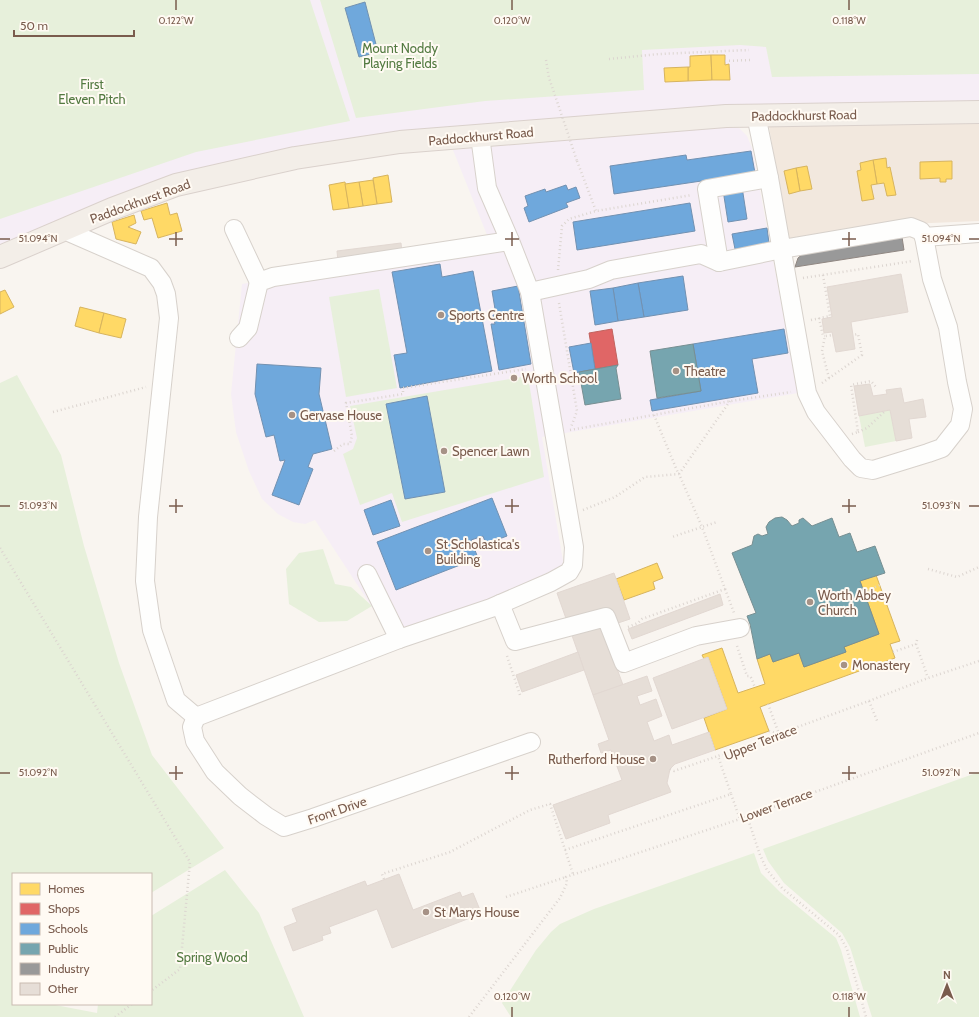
<svg xmlns="http://www.w3.org/2000/svg" width="979" height="1017" font-family="Cabin,sans-serif">
	<style>
		.residential { fill: #f2e8de }
		.education { fill: #f6eef6 }
		.green { fill: #e7f0db }
		.homes { fill: #ffd966; stroke: #d7b45e }
		.shops { fill: #e06666; stroke: #c1635e }
		.schools { fill: #6fa8dc; stroke: #7291b1 }
		.public { fill: #76a5af; stroke: #778f92 }
		.industry { fill: #999; stroke: #908782 }
		.building { fill: #e6ded7; stroke: #e2d8d2 }
		.lines { fill: none; stroke-linecap: round; stroke-linejoin: round }
		.minor-casing { stroke: #d7d1cb; stroke-width: 20 }
		.major-casing { stroke: #dad1cc; stroke-width: 24 }
		.path { stroke: #dcd5d0; stroke-width: 2.5; stroke-dasharray: 1 3; stroke-linecap: butt }
		.minor { stroke: #fefefd; stroke-width: 18 }
		.major { stroke: #f3eee8; stroke-width: 22 }
		.path-bridge { stroke: #dcd5d0; stroke-width: 2.5; stroke-dasharray: 1 3; stroke-linecap: butt }
		.ticks { fill: none; stroke: #7a5c4d; stroke-width: 1.5 }
		.poi-dot { fill: #a69286; stroke: #fffaf3; stroke-width: 1.5 }
		.labels { text-anchor: middle; dominant-baseline: central; stroke-width: 4; stroke-linejoin: round; paint-order: stroke }
		.park-label { font-size: 13px; fill: #537a41; stroke: #fffaf3 }
		.street-label { font-size: 13px; fill: #7a5c4d; stroke: #fffaf3 }
		.poi-label { font-size: 13px; fill: #7a5c4d; stroke: #fffaf3; text-anchor: start }
		.ticks-label { font-size: 10px; text-anchor: middle; fill: #7a5c4d; stroke: #fffaf3; stroke-width: 4; stroke-linejoin: round; paint-order: stroke }
	</style>
	<rect width="100%" height="100%" fill="#f9f5f0"/>
	<path class="residential" d="M979 112V221L907 224 789 241 767 115Z"/>
	<g class="education">
		<path d="M0 0H979V107L360 141 0 248Z"/>
		<path d="M728 126 739 128 747 136 752 148 798 393 542 437 563 561 562 568 557 574 417 630 381 621 315 520 305 524 293 522 278 514 262 499 249 471 236 432 231 394 242 284 472 246 489 240 453 150Z"/>
	</g>
	<g class="green">
		<path d="M0 0H310L350 121 196 152 0 219Z"/>
		<path d="M320 0H979V74L772 77 766 47 740 45 642 50 644 90 485 101 356 118Z"/>
		<path d="M379 289 397 388 346 397 329 297Z"/>
		<path d="M17 375 61 455 84 546 119 663 152 755 224 848 151 893V874H13V1004H50L97 1013 98 1004H151V916L225 870 259 913 304 1017H0V383Z"/>
		<path d="M528 376 544 477 402 522 392 493 360 505 343 454 353 449 357 438 350 406Z"/>
		<path d="M890 410 896 441 865 447 859 416Z"/>
		<path d="M323 549 335 584 351 587 372 606 347 621 319 622 289 604 286 569 299 553Z"/>
		<path d="M979 772V1017H872L850 947 842 933 784 883 768 861 763 849Z"/>
		<path d="M754 853 761 873 780 892 836 938 841 950 860 1017H511L502 1003 536 950 551 932 560 924 594 909Z"/>
	</g>
	<g class="homes">
		<path d="M711 55 712 80 688 81V67H690V56Z"/>
		<path d="M711 55H725V65L729 64 730 80H712Z"/>
		<path d="M688 67V81L665 82 664 68Z"/>
		<path d="M886 158 887 168 890 167 896 195 887 196 884 183 877 184 873 160Z"/>
		<path d="M873 160 877 184 871 185 874 199 862 201 857 171 861 170 860 163Z"/>
		<path d="M952 161V179H946V182H940V178L920 179V162Z"/>
		<path d="M807 166 812 189 800 191 796 168Z"/>
		<path d="M796 168 800 191 789 194 784 171Z"/>
		<path d="M388 175 392 202 377 204 373 178Z"/>
		<path d="M373 180 377 204 363 206 359 182Z"/>
		<path d="M345 182 349 208 333 210 329 185Z"/>
		<path d="M359 182 363 206 349 208 345 184Z"/>
		<path d="M167 203 170 215 177 213 182 231 158 238 152 218 144 220 141 211Z"/>
		<path d="M134 215 136 223 128 227 141 232 136 244 116 239 112 222Z"/>
		<path d="M5 290 14 307 0 314V292Z"/>
		<path d="M80 307 104 313 99 333 75 326Z"/>
		<path d="M104 313 126 319 121 338 99 333Z"/>
		<path d="M657 563 663 578 653 582 655 589 624 600 616 579Z"/>
		<path d="M876 575 900 641 890 644 895 658 760 707 769 731 715 750 704 718 727 709 708 657 704 659 702 655 722 648 738 693 765 684 757 659 770 654 773 662 799 653 804 667 846 652 844 647 879 634 860 581Z"/>
	</g>
	<path class="shops" d="M612 329 618 365 595 369 589 333Z"/>
	<g class="schools">
		<path d="M365 2 378 52 359 57 345 8Z"/>
		<path d="M751 151 755 173 614 194 610 166 686 155 687 160Z"/>
		<path d="M566 185 568 190 576 187 580 198 566 203 568 207 529 222 524 208 528 206 525 196 545 189 546 192Z"/>
		<path d="M742 187 747 219 728 222 723 190Z"/>
		<path d="M690 203 695 231 577 250 573 222Z"/>
		<path d="M767 228 769 243 735 249 732 234Z"/>
		<path d="M440 264 442 277 473 271 492 371 400 388 394 355 407 353 392 272Z"/>
		<path d="M683 276 688 310 644 317 638 283Z"/>
		<path d="M638 283 644 317 618 321 613 288Z"/>
		<path d="M518 286 531 364 499 370 491 324H495L493 315H496L492 291Z"/>
		<path d="M613 288 618 321 595 325 590 291Z"/>
		<path d="M784 329 788 353 752 359 758 393 652 411 650 400 701 391 693 344Z"/>
		<path d="M591 343 595 369 574 373 569 347Z"/>
		<path d="M257 364 321 368 319 394 332 449 313 454 308 467 313 469 299 505 272 495 285 460 280 461 274 435 266 437 255 394Z"/>
		<path d="M427 396 445 492 405 499 386 404Z"/>
		<path d="M492 498 507 536 486 544 483 536 471 540 478 558 396 590 377 542Z"/>
		<path d="M391 500 400 526 373 535 364 510Z"/>
	</g>
	<g class="public">
		<path d="M693 344 701 391 657 398 650 351Z"/>
		<path d="M618 365 616 368 621 399 585 405 579 372Z"/>
		<path d="M782 517 787 520 792 526 799 523V520L803 518 812 526 832 518 839 537 850 533 857 552 875 546 885 573 860 581 879 634 844 647 846 652 804 667 799 653 773 662 770 654 757 659 750 624 747 616 756 613 732 553 752 545 754 536 758 534 762 536 768 534 766 527 769 522 775 518Z"/>
	</g>
	<path class="industry" d="M902 237 904 250 795 267 798 258 805 252Z"/>
	<g class="building">
		<path d="M401 243 402 253 338 262 337 251Z"/>
		<path d="M901 274 908 312 851 322 855 349 836 352 832 332 824 333 822 319 832 317 827 287Z"/>
		<path d="M870 384 873 396 887 394 886 390 901 388 904 403 923 399 926 417 909 419 912 438 896 441 890 410 859 416 854 386Z"/>
		<path d="M614 573 630 619 615 624 598 617 623 685 593 695 557 593Z"/>
		<path d="M720 594 723 605 632 639 628 629Z"/>
		<path d="M578 652 584 670 522 692 516 675Z"/>
		<path d="M708 657 727 709 672 729 653 678Z"/>
		<path d="M647 676 652 691 637 696 640 705 656 699 662 716 647 722 654 741 669 735 672 745 709 732 715 750 675 764 670 769 667 783 671 792 608 815 610 823 566 839 553 805 622 780 611 750 601 753 598 744 609 740 593 695Z"/>
		<path d="M399 874 413 910 460 892 462 897 473 893 480 910 469 914 470 918 392 948 377 909 329 927 331 933 322 936 323 940 293 951 284 927 297 922 292 909 365 881 367 886Z"/>
	</g>
	<g class="lines">
		<g class="minor-casing">
			<g id="minor">
				<path d="M66 229 71 233 151 268 162 283 166 294 169 318 148 517 145 581 152 630 176 700 196 717"/>
				<path d="M234 229 259 282"/>
				<path d="M924 237 979 233"/>
				<path d="M719 262 707 189 769 178"/>
				<path d="M530 292 589 279 611 270 701 254 719 262 782 249 911 227 921 231 924 237 932 279 948 327 957 382 963 409 960 425 942 448 928 453 873 470 861 468 852 459 816 412 807 393 769 178 756 115"/>
				<path d="M239 338 248 328 259 282 273 277 510 241"/>
				<path d="M367 574 399 639"/>
				<path d="M500 604 515 641 606 617 624 663 696 636 740 628"/>
				<path d="M196 717 399 639 491 608 551 582 569 572 573 565 574 547 530 292 510 241 487 188 480 136"/>
				<path d="M196 717 192 727 195 741 215 772 240 796 266 816 284 827 313 818 531 742"/>
			</g>
		</g>
		<g class="major-casing">
			<path id="major" d="M0 257 112 209 176 185 295 158 400 142 726 116 979 112"/>
		</g>
		<g class="path">
			<path d="M609 59 659 54 749 50"/>
			<path d="M546 60 549 78 560 110"/>
			<path d="M725 61 750 60"/>
			<path d="M577 161 596 211"/>
			<path d="M558 270 562 226 569 219 596 211 692 195"/>
			<path d="M803 278 913 261"/>
			<path d="M559 303 577 411 571 427"/>
			<path d="M819 318 823 336H825"/>
			<path d="M811 320 830 316 823 275"/>
			<path d="M829 378 822 351 825 336 833 335"/>
			<path d="M822 383 862 355 858 334 853 335"/>
			<path d="M53 412 146 387"/>
			<path d="M654 415 678 473"/>
			<path d="M570 430 731 401 791 392"/>
			<path d="M858 432 867 428 885 411"/>
			<path d="M852 434 858 432 851 385 871 381 876 387"/>
			<path d="M334 451 343 444H350L352 436 346 403 403 394V388L526 369"/>
			<path d="M679 474 730 401"/>
			<path d="M583 510 615 497 645 477 679 474 702 527 672 537"/>
			<path d="M0 548 190 862 180 969 151 991"/>
			<path d="M928 569 957 577 979 567"/>
			<path d="M725 589 734 613"/>
			<path d="M864 592 880 585"/>
			<path d="M628 627 638 623 642 619 725 589 702 527 717 522"/>
			<path d="M917 640 916 644 928 678"/>
			<path d="M737 646 747 676H750C753 680 753 684 755 687"/>
			<path d="M893 652 916 644"/>
			<path d="M507 656 520 695"/>
			<path d="M869 701 878 723"/>
			<path d="M768 704 779 734"/>
			<path d="M769 731 779 734"/>
			<path d="M670 769 674 771 718 756"/>
			<path d="M731 794 740 819"/>
			<path d="M747 816 760 855 767 870 782 888 839 935 847 949 866 1017"/>
			<path d="M565 850 731 794 718 756 869 701 928 678 979 661"/>
			<path d="M384 879 382 874 450 852 530 810 550 804 573 874"/>
			<path d="M506 897 566 877"/>
			<path d="M115 1017 132 1004"/>
			<path d="M469 1017 560 898 567 883 566 877 740 819 979 733"/>
		</g>
		<use href="#minor" class="minor"/>
		<use href="#major" class="major"/>
		<path class="path-bridge" d="M560 110 577 161"/>
	</g>
	<path class="ticks" d="M176 0V10M512 0V10M849 0V10M176 232V246M512 232V246M849 232V246M0 239H10M169 239H183M505 239H519M842 239H856M969 239H979M176 499V513M512 499V513M849 499V513M0 506H10M169 506H183M505 506H519M842 506H856M969 506H979M176 766V780M512 766V780M849 766V780M0 773H10M169 773H183M505 773H519M842 773H856M969 773H979M512 1007V1017M849 1007V1017"/>
	<g class="poi-dot">
		<circle cx="441" cy="315" r="4"/>
		<circle cx="676" cy="371" r="4"/>
		<circle cx="514" cy="378" r="4"/>
		<circle cx="292" cy="415" r="4"/>
		<circle cx="444" cy="451" r="4"/>
		<circle cx="428" cy="551" r="4"/>
		<circle cx="810" cy="602" r="4"/>
		<circle cx="844" cy="665" r="4"/>
		<circle cx="653" cy="759" r="4"/>
		<circle cx="426" cy="912" r="4"/>
	</g>
	<g class="labels">
		<g class="park-label">
			<text x="400" y="48">Mount Noddy<tspan x="400" dy="15">Playing Fields</tspan></text>
			<text x="92" y="84">First<tspan x="92" dy="15">Eleven Pitch</tspan></text>
			<text x="212" y="957">Spring Wood</text>
		</g>
		<g class="street-label">
			<text transform="translate(804 115) rotate(-1)">Paddockhurst Road</text>
			<text transform="translate(481 136) rotate(-5)">Paddockhurst Road</text>
			<text transform="translate(140 201) rotate(-20)">Paddockhurst Road</text>
			<text transform="translate(760 742) rotate(-21)">Upper Terrace</text>
			<text transform="translate(776 805) rotate(-20)">Lower Terrace</text>
			<text transform="translate(337 810) rotate(-19)">Front Drive</text>
		</g>
		<g class="poi-label">
			<text x="449" y="315">Sports Centre</text>
			<text x="684" y="371">Theatre</text>
			<text x="522" y="378">Worth School</text>
			<text x="300" y="415">Gervase House</text>
			<text x="452" y="451">Spencer Lawn</text>
			<text x="436" y="544">St Scholastica's<tspan x="436" dy="15">Building</tspan></text>
			<text x="818" y="595">Worth Abbey<tspan x="818" dy="15">Church</tspan></text>
			<text x="852" y="665">Monastery</text>
			<text x="645" y="759" text-anchor="end">Rutherford House</text>
			<text x="434" y="912">St Marys House</text>
		</g>
	</g>
	<g class="ticks-label">
		<text x="176" y="24">0.122°W</text>
		<text x="512" y="24">0.120°W</text>
		<text x="849" y="24">0.118°W</text>
		<text x="38" y="242">51.094°N</text>
		<text x="941" y="242">51.094°N</text>
		<text x="38" y="509">51.093°N</text>
		<text x="941" y="509">51.093°N</text>
		<text x="38" y="776">51.092°N</text>
		<text x="941" y="776">51.092°N</text>
		<text x="512" y="1000">0.120°W</text>
		<text x="849" y="1000">0.118°W</text>
	</g>
	<rect x="12" y="873" width="140" height="132" fill="#fffaf3" stroke="#cabbb1"/>
	<rect x="20" y="883" width="20" height="12" fill="#ffd966" stroke="#cabbb1"/>
	<text x="48" y="893" font-size="12" fill="#7a5c4d">Homes</text>
	<rect x="20" y="903" width="20" height="12" fill="#e06666" stroke="#cabbb1"/>
	<text x="48" y="913" font-size="12" fill="#7a5c4d">Shops</text>
	<rect x="20" y="923" width="20" height="12" fill="#6fa8dc" stroke="#cabbb1"/>
	<text x="48" y="933" font-size="12" fill="#7a5c4d">Schools</text>
	<rect x="20" y="943" width="20" height="12" fill="#76a5af" stroke="#cabbb1"/>
	<text x="48" y="953" font-size="12" fill="#7a5c4d">Public</text>
	<rect x="20" y="963" width="20" height="12" fill="#999999" stroke="#cabbb1"/>
	<text x="48" y="973" font-size="12" fill="#7a5c4d">Industry</text>
	<rect x="20" y="983" width="20" height="12" fill="#e6ded7" stroke="#cabbb1"/>
	<text x="48" y="993" font-size="12" fill="#7a5c4d">Other</text>
	<g transform="translate(947 985)" stroke="#fffaf3" stroke-width="3" paint-order="stroke">
	<path d="M0-3L7 15L0 10L-7 15Z" fill="#7a5c4d"/>
	<text y="-6" font-size="11" font-weight="bold" text-anchor="middle" fill="#7a5c4d">N</text>
	</g>
	<path d="M14 30v6h120v-6" fill="none" stroke="#7a5c4d" stroke-width="2"/>
	<text x="20" y="30" font-size="12" fill="#7a5c4d" stroke="#fffaf3" stroke-width="3" paint-order="stroke">50 m</text>
</svg>
